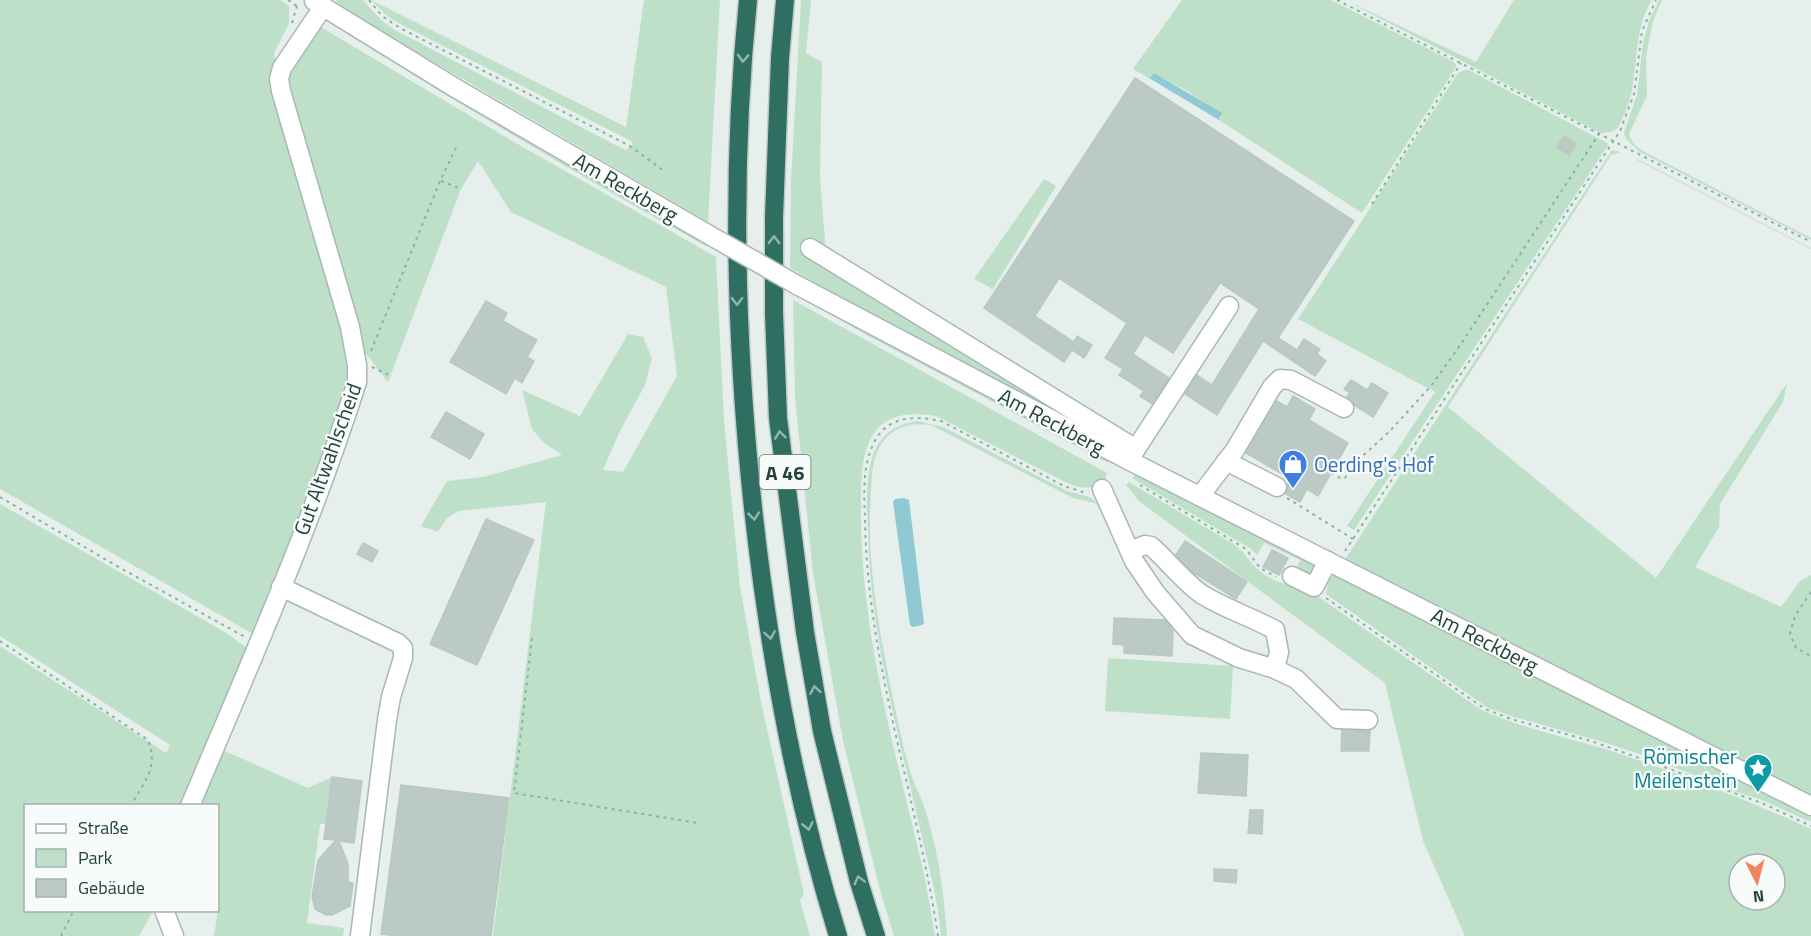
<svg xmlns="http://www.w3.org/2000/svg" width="1811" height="936" font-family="'Titillium Web',sans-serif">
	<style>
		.green { fill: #bfe0c8; fill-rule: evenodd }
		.water { fill: #8ec9d4 }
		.building { fill: #bbcac4; stroke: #b8c9c2; stroke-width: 1.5 }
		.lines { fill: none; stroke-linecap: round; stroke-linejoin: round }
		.minor-casing { stroke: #a8b8b2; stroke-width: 21 }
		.highway-casing { stroke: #c2cac8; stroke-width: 21 }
		.path { stroke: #86b3a5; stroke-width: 2; stroke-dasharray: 3 4.5; stroke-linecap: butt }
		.minor { stroke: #fff; stroke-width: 18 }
		.highway { stroke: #2f6f62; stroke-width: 18 }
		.minor-bridge-casing { stroke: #a8b8b2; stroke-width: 21; stroke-linecap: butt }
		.minor-bridge { stroke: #fff; stroke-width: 18 }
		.oneway { stroke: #93b5ae }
		.labels { text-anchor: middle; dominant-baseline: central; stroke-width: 4.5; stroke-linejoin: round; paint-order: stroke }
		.shield { fill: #f7fbf9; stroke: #637a73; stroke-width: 1.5 }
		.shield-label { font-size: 20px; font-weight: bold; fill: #24423a }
		.street-label { font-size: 21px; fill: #24423a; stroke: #f7fbf9 }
		.shop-label { font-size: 21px; fill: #366cbe; stroke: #f7fbf9; text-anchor: start }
		.culture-label { font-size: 21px; fill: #0d838f; stroke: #f7fbf9; text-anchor: end }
	</style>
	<rect width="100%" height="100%" fill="#e6efeb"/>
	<g class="green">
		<path d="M0 0H280L289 6V24L274 53 331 280 352 377 257 636 0 489Z"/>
		<path d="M336 0H363L381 20 395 30 625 150 633 145 631 141 402 25 387 16 371 0 626 127 644 0H720L708 222 341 8Z"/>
		<path d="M801 0H811L806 53 822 62 820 176 826 254 1122 447 811 285 812 281 790 268 791 180Z"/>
		<path d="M1182 0H1331L1450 60 1456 64V67L1362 213 1219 120 1222 117 1189 92 1153 73 1149 78 1133 69Z"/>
		<path d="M1345 0 1476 62 1514 0H1652C1634 30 1638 62 1631 95 1628 107 1623 118 1617 129L1610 132 1600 133Z"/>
		<path d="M1659 0H1662L1653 21 1650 36 1646 57 1647 95 1629 134 1633 143 1641 150 1811 238V240L1640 152 1626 139 1624 132 1637 95 1643 43 1649 21Z"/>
		<path d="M329 21H332L709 243 706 246C578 175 452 100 328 22Z"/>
		<path d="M319 26 509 139 716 257 724 421 740 587 761 702 804 894 800 900 810 936H493L546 502 459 511 447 518 438 532 421 526 447 481 483 477 562 455 543 442 532 429 522 390 580 416 628 334 643 337 652 358 645 385 619 433 603 470 623 472 677 376 666 287 511 212 478 161 461 189 388 382 360 346 287 95 288 67Z"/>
		<path d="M1467 69 1609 144 1354 530 1347 526 1435 392 1298 319 1458 73Z"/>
		<path d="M1612 150 1621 152 1611 155 1448 407 1656 578 1787 383 1783 402 1720 504 1719 527 1695 567 1781 607 1800 581 1811 575V797L1344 561Z"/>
		<path d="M1637 159 1811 248V249L1637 160Z"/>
		<path d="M1044 179 1056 186 993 289 974 279Z"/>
		<path d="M794 294 1107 458 1108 463 874 339Z"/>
		<path d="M793 300 1107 473C1104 492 1083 489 1069 484L936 416C917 413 896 412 880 426 860 445 861 482 861 508 860 629 894 747 922 865 927 888 931 912 935 936H894L880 890 843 741 813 573 795 397Z"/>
		<path d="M917 421 943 427 1067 491 1090 497 1098 504 1073 498 931 425C908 422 889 428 878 450 872 462 872 477 871 490 866 559 878 626 892 693 898 721 903 750 912 777 915 787 921 796 924 806 938 848 944 893 947 936H941C938 898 927 861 919 824 897 728 870 631 868 532 867 508 865 478 873 455 881 434 896 424 917 421Z"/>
		<path d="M1138 472 1316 562 1307 579 1295 572 1300 560 1264 543 1257 555 1251 549 1132 478Z"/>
		<path d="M1129 482 1235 545C1246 553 1251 565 1261 572 1274 583 1294 586 1310 591L1480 709C1518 727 1561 736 1602 748 1673 771 1743 798 1811 829V936H1465L1423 841 1385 683 1139 501 1126 485ZM1739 864H1775V900H1739Z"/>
		<path d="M0 504 225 632 247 648 249 652 186 805 26 806V910L153 911 139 936H0V646L166 753 170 745 0 636Z"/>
		<path d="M1335 572 1811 813V822L1762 800 1737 792 1648 757 1603 742 1514 717 1488 708 1326 594 1328 583Z"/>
		<path d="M1108 658 1233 666 1230 719 1105 711Z"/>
		<path d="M218 748 308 788 332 777 326 824H320L307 923 344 928 343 936H214L218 910V806H194Z"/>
	</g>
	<g class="water">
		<path d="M1154 73 1222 113 1219 120 1149 78Z"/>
		<path d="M904 498 909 500 924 623 922 625 913 627 910 625 893 502 895 499Z"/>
	</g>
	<g class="building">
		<path d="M1135 78 1354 221 1278 338 1297 350 1304 339 1320 349 1317 354 1326 361 1315 376 1263 341 1217 415 1185 394 1197 375 1212 385 1259 309 1220 283 1173 353 1145 335 1133 354 1169 378 1152 404 1140 396 1144 391 1119 375 1123 369 1105 358 1127 323 1059 278 1035 316 1074 342 1077 336 1092 345 1084 358 1072 350 1064 362 984 308Z"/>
		<path d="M1564 136 1576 144 1569 155 1557 147Z"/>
		<path d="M486 301 507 313 503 321 537 340 527 357 534 361 522 383 515 378 506 394 450 362Z"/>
		<path d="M1351 380 1367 390 1372 383 1388 393 1373 417 1354 405 1347 397 1350 393 1344 389Z"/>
		<path d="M1293 396 1315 409 1309 420 1348 443 1318 496 1307 489 1300 502 1286 494 1289 478 1246 453 1277 401 1287 407Z"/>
		<path d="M446 412 484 434 470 459 431 437Z"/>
		<path d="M486 519 534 540 477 665 430 644Z"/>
		<path d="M1185 541 1247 582 1236 599 1194 573 1176 555Z"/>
		<path d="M363 543 378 551 372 562 357 554Z"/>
		<path d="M1272 550 1288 558 1279 575 1263 567Z"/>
		<path d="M1114 618 1165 620 1173 631 1172 656 1124 653V645L1113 644Z"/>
		<path d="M1342 730 1370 731 1369 751H1341Z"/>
		<path d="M1201 753 1248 755 1246 796 1198 793Z"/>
		<path d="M332 777 362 781 354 843 339 841 348 864V882L353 883 350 906 332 915H326L315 909 312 897 318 860 336 840 324 839Z"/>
		<path d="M401 785 509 798 491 936H396L381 934Z"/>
		<path d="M1250 810H1263L1262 834 1248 833Z"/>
		<path d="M1214 869 1237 870 1236 883 1214 881Z"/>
	</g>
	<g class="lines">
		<g class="minor-casing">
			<g id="minor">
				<path d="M314 1 457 89 711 236"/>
				<path d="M810 248 1136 449"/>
				<path d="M797 285 1128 460 1811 806"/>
				<path d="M1130 458 1229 306"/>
				<path d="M1226 461 1277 487"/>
				<path d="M1102 489 1134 561 1155 592 1192 635 1239 658 1275 669 1296 679 1337 719 1368 720"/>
				<path d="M1200 496 1235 450 1272 387 1280 379 1291 380 1344 408"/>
				<path d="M1130 551 1145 545 1151 546C1166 559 1187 585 1203 595 1226 609 1251 617 1275 630L1279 652 1275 669"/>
				<path d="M1292 576 1314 587 1328 561"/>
				<path d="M281 587 398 643 403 648V658L391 697 387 720 360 936"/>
				<path d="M190 806C249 666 311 526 357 382V365L350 327 281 91 279 79 282 68 323 7"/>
				<path d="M164 910 174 936"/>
			</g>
		</g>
		<g class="highway-casing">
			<g id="highway">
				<path d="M748 0C731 169 735 339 753 508 769 653 795 797 838 936"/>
				<path d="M785 0 780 58 774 217V313L778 418 805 632 822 731 859 882 876 936"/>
			</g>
		</g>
		<g class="path">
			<path d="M288 0 300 8"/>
			<path d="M369 0 382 16 400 28 630 146 664 171"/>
			<path d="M1337 0 1811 242"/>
			<path d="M292 23 297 6"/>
			<path d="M441 181 461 189"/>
			<path d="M1372 204 1461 63"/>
			<path d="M371 351 440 181 456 148"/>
			<path d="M372 367 391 376"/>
			<path d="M1331 473 1340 478H1345L1358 460 1389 432 1431 386 1461 344 1599 134"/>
			<path d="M1140 485 1246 549 1260 568 1276 577"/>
			<path d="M0 497 115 565 245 637"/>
			<path d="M1287 498 1353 539"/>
			<path d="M1345 551 1620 131 1634 94 1642 31 1656 0"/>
			<path d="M1811 592 1795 616 1790 634 1796 648 1811 656"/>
			<path d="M1326 598 1485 709 1511 719 1591 741 1659 765 1764 804 1811 826"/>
			<path d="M532 638 514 793 698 823"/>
			<path d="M0 641 148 740C159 768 144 781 131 806"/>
			<path d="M61 936 74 910"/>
			<path d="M938 936C917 796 867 662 865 519 864 493 862 463 876 439 890 415 917 416 941 421L1064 486 1086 493"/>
		</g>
		<use href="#minor" class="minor"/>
		<use href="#highway" class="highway"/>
		<g class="minor-bridge-casing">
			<path id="minor-bridge" d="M711 236 797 285"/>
		</g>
		<use href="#minor-bridge" class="minor-bridge"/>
	</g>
	<defs><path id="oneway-chevron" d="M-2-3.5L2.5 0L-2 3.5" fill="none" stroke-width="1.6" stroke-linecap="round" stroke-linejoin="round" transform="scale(1.5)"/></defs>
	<g class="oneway">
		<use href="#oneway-chevron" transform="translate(743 58) rotate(93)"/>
		<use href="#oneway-chevron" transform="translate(774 240) rotate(-90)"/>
		<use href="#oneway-chevron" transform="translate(737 301) rotate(90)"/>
		<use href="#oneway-chevron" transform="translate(780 435) rotate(-97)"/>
		<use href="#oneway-chevron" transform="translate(754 516) rotate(84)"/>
		<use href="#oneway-chevron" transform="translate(770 635) rotate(81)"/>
		<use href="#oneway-chevron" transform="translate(815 690) rotate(-100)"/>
		<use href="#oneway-chevron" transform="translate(808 826) rotate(77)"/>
		<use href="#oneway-chevron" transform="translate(859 880) rotate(-105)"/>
	</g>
	<defs>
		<g id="shop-pin" transform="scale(1.5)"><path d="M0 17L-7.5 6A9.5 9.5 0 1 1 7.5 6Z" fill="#3f7fe0" stroke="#f7fbf9"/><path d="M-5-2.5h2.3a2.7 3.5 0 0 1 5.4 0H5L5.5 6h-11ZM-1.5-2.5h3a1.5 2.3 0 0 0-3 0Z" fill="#fff"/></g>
		<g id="sight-pin" transform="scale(1.5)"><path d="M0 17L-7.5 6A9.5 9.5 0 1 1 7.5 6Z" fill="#0f9aa8" stroke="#f7fbf9"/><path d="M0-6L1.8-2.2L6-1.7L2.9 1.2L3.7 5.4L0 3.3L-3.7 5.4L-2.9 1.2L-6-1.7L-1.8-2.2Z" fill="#fff"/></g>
	</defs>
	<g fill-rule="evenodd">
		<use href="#shop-pin" x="1293" y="464"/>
		<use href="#sight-pin" x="1758" y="768"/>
	</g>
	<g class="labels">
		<rect class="shield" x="759.5" y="455" width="51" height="34" rx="4.5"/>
		<g class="shield-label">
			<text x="785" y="472">A 46</text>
		</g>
		<g class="street-label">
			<text transform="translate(626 187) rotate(30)">Am Reckberg</text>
			<text transform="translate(1052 421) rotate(28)">Am Reckberg</text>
			<text transform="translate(327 459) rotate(-70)">Gut Altwahlscheid</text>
			<text transform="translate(1485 640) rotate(27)">Am Reckberg</text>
		</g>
		<g class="shop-label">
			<text x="1314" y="464">Oerding's Hof</text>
		</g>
		<g class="culture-label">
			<text x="1737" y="756">Römischer<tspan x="1737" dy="24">Meilenstein</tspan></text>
		</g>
	</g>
	<rect x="24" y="804" width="195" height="108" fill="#f7fbf9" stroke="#a3b1ad" stroke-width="1.5"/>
	<rect x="36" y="824" width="30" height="9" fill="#ffffff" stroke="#a3b1ad" stroke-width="1.5"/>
	<text x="78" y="834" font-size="18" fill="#24423a">Straße</text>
	<rect x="36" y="849" width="30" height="18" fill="#bfe0c8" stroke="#a3b1ad" stroke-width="1.5"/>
	<text x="78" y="864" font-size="18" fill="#24423a">Park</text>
	<rect x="36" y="879" width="30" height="18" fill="#bbcac4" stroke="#a3b1ad" stroke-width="1.5"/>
	<text x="78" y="894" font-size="18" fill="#24423a">Gebäude</text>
	<g transform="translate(1757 882) rotate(174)"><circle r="28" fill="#f7fbf9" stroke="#a3b1ad" stroke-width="1.5"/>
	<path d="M0-4.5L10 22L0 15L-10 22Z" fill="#f4845f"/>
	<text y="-9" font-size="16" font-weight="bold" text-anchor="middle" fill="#24423a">N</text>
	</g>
</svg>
